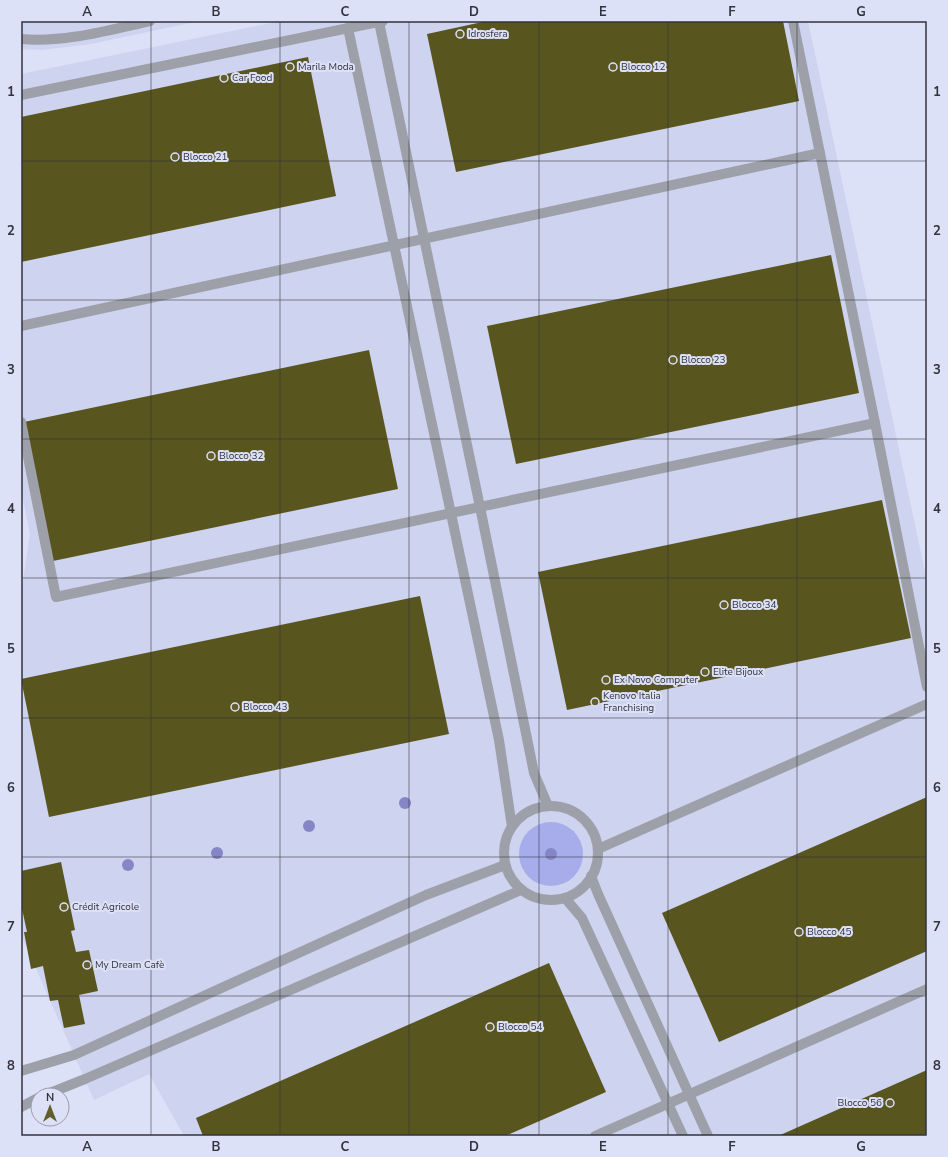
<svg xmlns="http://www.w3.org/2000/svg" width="948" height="1157" font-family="'Nunito Sans',sans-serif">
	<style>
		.built { fill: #ced3f0 }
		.green { fill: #a6adea }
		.building { fill: #59551e }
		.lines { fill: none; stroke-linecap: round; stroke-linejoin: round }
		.lane { stroke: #9ea0a9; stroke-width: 10 }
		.tree { fill: #8686c6 }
		.grid { fill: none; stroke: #32333c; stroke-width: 1; stroke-opacity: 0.55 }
		.poi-dot { fill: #625f2c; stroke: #dde1f8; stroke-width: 1.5 }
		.labels { text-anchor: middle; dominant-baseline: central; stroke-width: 4; stroke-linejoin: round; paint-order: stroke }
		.poi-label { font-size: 10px; fill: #32333c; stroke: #dde1f8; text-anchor: start }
		.neatline { fill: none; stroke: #32333c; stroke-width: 1.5 }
		.grid-label { font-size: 13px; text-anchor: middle; font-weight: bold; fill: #32333c }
	</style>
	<rect width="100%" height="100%" fill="#dde1f8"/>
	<g class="built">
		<path d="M21 21H200L91 44 42 50 21 49Z"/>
		<path d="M281 21H808L927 581V1136H184L149 1074 94 1100 21 935V593L30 534 21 490V74Z"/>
	</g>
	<circle class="green" cx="551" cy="854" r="32"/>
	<g class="building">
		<path d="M487 21H783L799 101 456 172 427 34Z"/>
		<path d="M308 57 336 196 21 262V117Z"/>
		<path d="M831 255 859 393 516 464 487 326Z"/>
		<path d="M369 350 398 489 53 561 24 422Z"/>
		<path d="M882 500 911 638 567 710 538 572Z"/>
		<path d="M420 596 449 734 49 817 21 679Z"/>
		<path d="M927 797V951L719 1042 662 913Z"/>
		<path d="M61 862 75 930 71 931 76 952 89 950 98 991 79 995 85 1024 64 1028 58 1000 50 1001 43 966 31 969 24 932H27L21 904V871Z"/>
		<path d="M549 963 606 1092 505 1136H203L196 1118Z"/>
		<path d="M927 1070V1136H778Z"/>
	</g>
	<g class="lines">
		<g class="lane">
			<path d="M793 21 875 423 927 687"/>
			<path d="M379 22 480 507 534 773 548 806"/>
			<path d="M348 28 499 740 512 827"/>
			<path d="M21 39C63 43 109 30 150 21"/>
			<path d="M21 95 383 21"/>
			<path d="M21 326 820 153"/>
			<path d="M21 422 56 597 875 423"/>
			<circle cx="551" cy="853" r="47"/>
			<path d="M598 849 927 704"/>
			<path d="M591 876 598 894 708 1136"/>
			<path d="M565 898 582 918 683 1136"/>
			<path d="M21 1071 74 1055 426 895 505 865"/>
			<path d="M45 1095 85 1079 521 890"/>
			<path d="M21 1107 38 1098"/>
			<path d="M595 1136 927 989"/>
		</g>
	</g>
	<g class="tree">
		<circle cx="405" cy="803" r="6"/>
		<circle cx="309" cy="826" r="6"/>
		<circle cx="217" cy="853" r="6"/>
		<circle cx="551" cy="854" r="6"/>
		<circle cx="128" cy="865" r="6"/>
	</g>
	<path class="grid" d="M151 21V1136M280 21V1136M409 21V1136M539 21V1136M668 21V1136M797 21V1136M21 161H927M21 300H927M21 439H927M21 578H927M21 718H927M21 857H927M21 996H927"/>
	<g class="poi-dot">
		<circle cx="460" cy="34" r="4"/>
		<circle cx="290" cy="67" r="4"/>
		<circle cx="613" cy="67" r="4"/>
		<circle cx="224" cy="78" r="4"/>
		<circle cx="175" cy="157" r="4"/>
		<circle cx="673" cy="360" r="4"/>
		<circle cx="211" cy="456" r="4"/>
		<circle cx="724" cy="605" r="4"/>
		<circle cx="705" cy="672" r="4"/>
		<circle cx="606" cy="680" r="4"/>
		<circle cx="595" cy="702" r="4"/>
		<circle cx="235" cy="707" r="4"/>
		<circle cx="64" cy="907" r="4"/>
		<circle cx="799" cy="932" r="4"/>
		<circle cx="87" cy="965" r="4"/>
		<circle cx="490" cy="1027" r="4"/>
		<circle cx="890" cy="1103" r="4"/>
	</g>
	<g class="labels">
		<g class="poi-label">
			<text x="468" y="34">Idrosfera</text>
			<text x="298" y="67">Marila Moda</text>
			<text x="621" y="67">Blocco 12</text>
			<text x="232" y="78">Car Food</text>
			<text x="183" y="157">Blocco 21</text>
			<text x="681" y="360">Blocco 23</text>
			<text x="219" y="456">Blocco 32</text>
			<text x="732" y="605">Blocco 34</text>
			<text x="713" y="672">Elite Bijoux</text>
			<text x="614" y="680">Ex Novo Computer</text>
			<text x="603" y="696">Kenovo Italia<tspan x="603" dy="12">Franchising</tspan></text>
			<text x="243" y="707">Blocco 43</text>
			<text x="72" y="907">Crédit Agricole</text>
			<text x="807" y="932">Blocco 45</text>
			<text x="95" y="965">My Dream Cafè</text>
			<text x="498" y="1027">Blocco 54</text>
			<text x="882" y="1103" text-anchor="end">Blocco 56</text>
		</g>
	</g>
	<rect width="948" height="1157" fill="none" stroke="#dde1f8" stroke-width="44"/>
	<g transform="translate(50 1107)"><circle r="19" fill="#dde1f8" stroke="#999bad"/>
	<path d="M0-3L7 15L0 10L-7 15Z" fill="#625f2c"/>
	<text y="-6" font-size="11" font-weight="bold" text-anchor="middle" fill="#32333c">N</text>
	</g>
	<rect x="22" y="22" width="904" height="1113" class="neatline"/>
	<g class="grid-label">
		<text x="87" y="16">A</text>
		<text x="216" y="16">B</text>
		<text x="345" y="16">C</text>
		<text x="474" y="16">D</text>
		<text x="603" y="16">E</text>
		<text x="732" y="16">F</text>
		<text x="861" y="16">G</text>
		<text x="11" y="96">1</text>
		<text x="937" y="96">1</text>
		<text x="11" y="235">2</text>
		<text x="937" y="235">2</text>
		<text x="11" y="374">3</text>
		<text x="937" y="374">3</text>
		<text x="11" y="513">4</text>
		<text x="937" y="513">4</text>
		<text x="11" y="653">5</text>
		<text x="937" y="653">5</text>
		<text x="11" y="792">6</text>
		<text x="937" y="792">6</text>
		<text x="11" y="931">7</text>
		<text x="937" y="931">7</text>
		<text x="11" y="1070">8</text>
		<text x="937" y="1070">8</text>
		<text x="87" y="1151">A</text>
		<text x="216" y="1151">B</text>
		<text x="345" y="1151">C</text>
		<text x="474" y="1151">D</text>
		<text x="603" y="1151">E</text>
		<text x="732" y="1151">F</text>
		<text x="861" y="1151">G</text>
	</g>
</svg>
